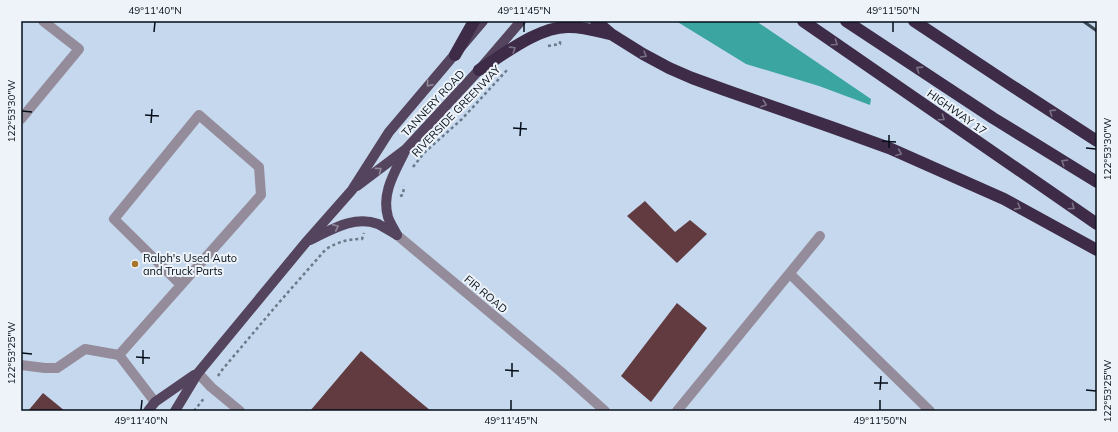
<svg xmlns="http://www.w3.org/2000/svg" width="1118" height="432" font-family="Mulish,sans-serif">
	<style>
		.built { fill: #c5d8ee }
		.water { fill: #3aa5a1 }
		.building { fill: #613b40 }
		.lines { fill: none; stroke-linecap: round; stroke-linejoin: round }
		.path { stroke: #6c7988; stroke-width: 2.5; stroke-dasharray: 3 3; stroke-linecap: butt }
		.minor { stroke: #958c9b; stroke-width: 10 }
		.major { stroke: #54445d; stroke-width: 10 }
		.highway { stroke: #3d2b47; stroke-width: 12 }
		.rail { stroke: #3d4855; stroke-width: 3 }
		.oneway { stroke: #7b7185 }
		.oneway2 { stroke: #918a9b }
		.ticks { fill: none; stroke: #050e18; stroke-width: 1.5 }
		.poi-dot { fill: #a7742b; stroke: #edf3f9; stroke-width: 1.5 }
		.labels { text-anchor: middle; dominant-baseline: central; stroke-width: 4; stroke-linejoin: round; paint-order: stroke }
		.street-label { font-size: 11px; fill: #050e18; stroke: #edf3f9 }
		.poi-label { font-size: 11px; fill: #050e18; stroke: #edf3f9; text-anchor: start }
		.neatline { fill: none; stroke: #050e18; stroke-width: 1.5 }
		.ticks-label { font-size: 10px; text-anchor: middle; fill: #050e18 }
	</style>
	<rect width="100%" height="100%" fill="#d6e7fa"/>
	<rect class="built" x="21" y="21" width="1076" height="390"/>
	<path class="water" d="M676 21H756L871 99 870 105 819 86 746 64Z"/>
	<g class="building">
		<path d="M645 201 675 232 690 220 707 234 677 263 627 216Z"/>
		<path d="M677 303 707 328 651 402 621 376Z"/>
		<path d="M361 351 407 391 431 411H310Z"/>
		<path d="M43 393 65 411H28Z"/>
	</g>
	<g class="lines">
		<g class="path">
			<path d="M548 46 560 44V41"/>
			<path d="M413 167 424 153 462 119 508 69"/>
			<path d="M400 196 403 195 404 186"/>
			<path d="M218 376 222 370 276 306 326 249C338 242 348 239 362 239L364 233"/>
			<path d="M194 411 205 397"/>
		</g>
		<g class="minor">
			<path d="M21 119 79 49 43 21"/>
			<path d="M397 235 560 371 605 411"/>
			<path d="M790 274 930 411"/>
			<path d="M21 365 45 368H57L85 349 119 355"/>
			<path d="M198 373 211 387 240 411"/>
			<path d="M155 402 119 355 261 195 259 167 199 115 114 219 181 285"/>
			<path d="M677 411 820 236"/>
		</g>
		<g class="major">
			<path d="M357 186 406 149 479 70 521 21"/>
			<path d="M397 235C394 229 390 223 388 217 381 193 395 172 405 151"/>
			<path d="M310 240C331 230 354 215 378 224 384 227 390 231 397 235"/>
			<path d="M148 411 155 402 194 375"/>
			<path d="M175 411 198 373 307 241 352 190 389 132 483 21"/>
		</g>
		<g class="highway">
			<path d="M596 21 611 34 643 54 669 68 692 78 725 90 831 127 889 148 1004 199 1097 250"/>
			<path d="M803 21 1097 224"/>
			<path d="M846 21 993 118 1097 182"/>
			<path d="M914 21 1006 82 1097 141"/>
			<path d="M455 55 474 21"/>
			<path d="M479 70C504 54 541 25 570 27 583 27 597 31 610 34"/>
		</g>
		<path class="rail" d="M1083 21 1097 31"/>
	</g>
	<defs><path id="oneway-chevron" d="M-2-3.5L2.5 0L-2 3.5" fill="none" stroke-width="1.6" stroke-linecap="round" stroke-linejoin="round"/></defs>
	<g class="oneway">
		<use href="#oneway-chevron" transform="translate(835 43) rotate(35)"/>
		<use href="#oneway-chevron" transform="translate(513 49) rotate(-32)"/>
		<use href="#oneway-chevron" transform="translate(644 55) rotate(30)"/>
		<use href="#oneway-chevron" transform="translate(919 69) rotate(-147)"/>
		<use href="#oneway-chevron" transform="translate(764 104) rotate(19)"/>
		<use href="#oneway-chevron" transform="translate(1052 112) rotate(-147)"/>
		<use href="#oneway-chevron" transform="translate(942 118) rotate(35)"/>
		<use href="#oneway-chevron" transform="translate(899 153) rotate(23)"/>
		<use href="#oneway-chevron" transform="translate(1064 162) rotate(-148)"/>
		<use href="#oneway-chevron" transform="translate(1018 207) rotate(29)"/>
		<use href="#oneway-chevron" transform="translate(1072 207) rotate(34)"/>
	</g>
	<g class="oneway2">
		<use href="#oneway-chevron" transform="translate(429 84) rotate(131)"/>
		<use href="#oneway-chevron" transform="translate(379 170) rotate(-36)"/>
		<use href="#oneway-chevron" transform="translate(336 227) rotate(-25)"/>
	</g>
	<path class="ticks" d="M154 32 155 22M524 32V22M893 32V22M22 111 32 112M145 115 159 116M151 123 152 109M513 128 527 129M520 136 521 122M882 141 896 142M889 148V135M1086 148 1096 149M22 353 32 354M136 357 150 358M143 364V350M505 370 519 371M512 377V363M874 383H888M880 390 881 376M1086 390 1096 391M141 410 142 400M511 410V400M880 410V400"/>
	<circle class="poi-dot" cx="135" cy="264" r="4"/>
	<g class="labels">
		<g class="street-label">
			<text transform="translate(433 103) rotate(-47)">TANNERY ROAD</text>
			<text transform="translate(456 111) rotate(-46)">RIVERSIDE GREENWAY</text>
			<text transform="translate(957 112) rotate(35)">HIGHWAY 17</text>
			<text transform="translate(486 294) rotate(40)">FIR ROAD</text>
		</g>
		<g class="poi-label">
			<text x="143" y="258">Ralph's Used Auto<tspan x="143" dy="13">and Truck Parts</tspan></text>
		</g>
	</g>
	<rect width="1118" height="432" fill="none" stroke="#edf3f9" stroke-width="44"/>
	<rect x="22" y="22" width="1074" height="388" class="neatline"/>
	<g class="ticks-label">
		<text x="155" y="14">49°11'40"N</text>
		<text x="524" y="14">49°11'45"N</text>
		<text x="893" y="14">49°11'50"N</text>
		<text transform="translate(11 111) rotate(-90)" y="4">122°53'30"W</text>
		<text transform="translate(1107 149) rotate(-90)" y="4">122°53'30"W</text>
		<text transform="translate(11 353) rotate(-90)" y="4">122°53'25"W</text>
		<text transform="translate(1107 391) rotate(-90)" y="4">122°53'25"W</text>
		<text x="141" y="424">49°11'40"N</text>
		<text x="511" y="424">49°11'45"N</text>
		<text x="880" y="424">49°11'50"N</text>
	</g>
</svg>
